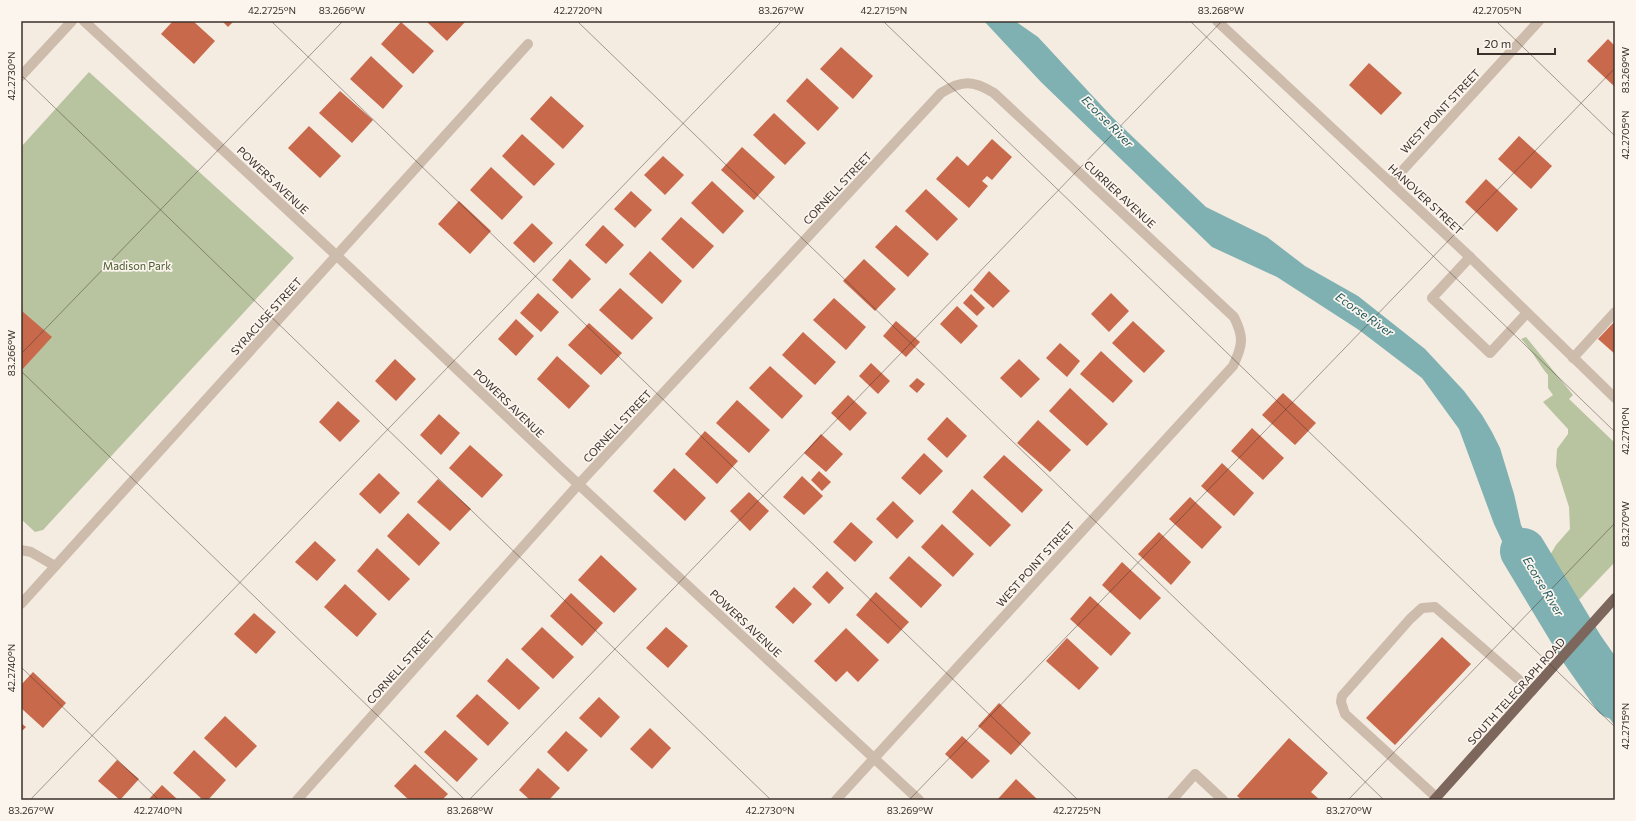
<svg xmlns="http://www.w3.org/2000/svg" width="1636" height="821" font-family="Commissioner,sans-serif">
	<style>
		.green { fill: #b8c4a0 }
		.water { fill: #7fb0b2 }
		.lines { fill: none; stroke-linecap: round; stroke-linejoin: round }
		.river { stroke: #7fb0b2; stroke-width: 46 }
		.building { fill: #c8694b }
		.service { stroke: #cdbbac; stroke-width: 10 }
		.minor { stroke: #cdbbac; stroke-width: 10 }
		.primary { stroke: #7d675c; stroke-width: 10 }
		.ticks { fill: none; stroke: #3b302b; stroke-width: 1; stroke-opacity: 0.45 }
		.labels { text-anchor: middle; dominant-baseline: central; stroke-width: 3.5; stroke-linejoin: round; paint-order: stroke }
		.street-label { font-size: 11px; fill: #3b302b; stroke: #fbf5ee }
		.park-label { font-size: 11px; fill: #4a5a2e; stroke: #fbf5ee }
		.water-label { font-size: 12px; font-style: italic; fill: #1f5a5e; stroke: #fbf5ee }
		.neatline { fill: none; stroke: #3b302b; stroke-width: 1.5 }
		.ticks-label { font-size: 10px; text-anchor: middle; fill: #3b302b }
	</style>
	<rect width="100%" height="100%" fill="#f4ebe1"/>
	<g class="green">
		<path d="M89 72 294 258 43 530 35 532 21 519V371L51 337 21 310V147Z"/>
		<path d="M1526 337 1573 395 1569 399 1615 443V562L1575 604 1546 562 1556 545 1570 529 1569 507 1556 466 1557 449 1568 434V429L1543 402 1553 395 1548 388V375C1538 363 1532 350 1521 339Z"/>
	</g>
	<g class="water">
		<path d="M984 21H1015L1038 37 1113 118 1206 207 1267 237 1305 266 1358 296 1425 349 1464 391 1482 415 1492 432 1500 448 1514 494 1521 525 1538 557 1564 595 1545 617 1517 573 1494 524 1459 429 1422 378 1359 330 1277 277 1212 247 1041 82Z"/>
		<path d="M1604 669 1615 683V726L1587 687Z"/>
	</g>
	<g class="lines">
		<path class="river" d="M1523 551 1582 649 1615 696"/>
	</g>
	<g class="building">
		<path d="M173 21H193L215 41 194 64 161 34Z"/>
		<path d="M222 21H234L228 27Z"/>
		<path d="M426 21H466L447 41Z"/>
		<path d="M401 22 434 51 413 74 381 44Z"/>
		<path d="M1608 39 1615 46V87L1587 61Z"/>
		<path d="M841 47 873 76 853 99 820 69Z"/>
		<path d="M371 56 403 86 383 109 350 79Z"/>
		<path d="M1369 63 1402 93 1381 115 1349 85Z"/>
		<path d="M807 78 839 108 818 131 786 101Z"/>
		<path d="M340 91 373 120 352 143 319 113Z"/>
		<path d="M551 96 584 126 563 149 530 119Z"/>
		<path d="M774 113 806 143 785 165 753 135Z"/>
		<path d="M309 126 341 156 320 178 288 148Z"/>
		<path d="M522 134 555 164 534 186 502 156Z"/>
		<path d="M1519 136 1552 166 1531 189 1498 159Z"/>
		<path d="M992 139 1012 157 992 180 987 176 982 181 988 186 969 208 936 179 957 156 968 166Z"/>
		<path d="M742 147 775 177 754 200 721 170Z"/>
		<path d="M663 156 684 175 665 195 644 175Z"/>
		<path d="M491 167 523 197 502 220 470 190Z"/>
		<path d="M1486 179 1518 209 1497 232 1465 202Z"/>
		<path d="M712 181 744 211 723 234 691 203Z"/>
		<path d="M926 189 958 219 937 241 905 211Z"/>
		<path d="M631 191 652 210 635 228 614 209Z"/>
		<path d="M459 201 491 231 470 254 438 224Z"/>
		<path d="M681 217 714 246 693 269 661 239Z"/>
		<path d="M532 223 553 243 534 263 513 243Z"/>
		<path d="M603 225 624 245 606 264 585 245Z"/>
		<path d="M896 225 929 254 908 277 875 247Z"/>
		<path d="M650 251 682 281 662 304 629 274Z"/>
		<path d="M570 259 591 279 572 299 552 280Z"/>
		<path d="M864 259 896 289 875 311 843 281Z"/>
		<path d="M989 271 1010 291 993 308 973 290Z"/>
		<path d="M620 288 653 318 632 340 599 310Z"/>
		<path d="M538 293 559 312 541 332 520 313Z"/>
		<path d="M1111 293 1129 311 1109 332 1091 314Z"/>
		<path d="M971 294 985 308 977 316 963 303Z"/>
		<path d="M834 298 866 327 846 350 813 320Z"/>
		<path d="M957 306 978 326 961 344 940 324Z"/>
		<path d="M21 310 52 337 21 371Z"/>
		<path d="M516 319 534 336 516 356 498 339Z"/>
		<path d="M896 321 920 342 906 357 883 336Z"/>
		<path d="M1133 321 1165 351 1144 373 1112 343Z"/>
		<path d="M1615 321V354L1598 339Z"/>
		<path d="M589 323 622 353 601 375 568 345Z"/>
		<path d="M803 332 836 362 815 385 782 355Z"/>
		<path d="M1060 343 1080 361 1067 377 1046 358Z"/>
		<path d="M1101 351 1133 381 1113 403 1080 374Z"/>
		<path d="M557 356 590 386 569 409 537 379Z"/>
		<path d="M395 359 416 379 396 401 375 381Z"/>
		<path d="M1019 359 1040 379 1021 398 1000 378Z"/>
		<path d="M871 363 890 381 878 394 859 376Z"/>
		<path d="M770 366 803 396 782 419 749 388Z"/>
		<path d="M917 378 925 384 917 393 909 386Z"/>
		<path d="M1070 388 1108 424 1087 446 1049 411Z"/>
		<path d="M1283 393 1316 423 1295 445 1262 415Z"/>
		<path d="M848 395 867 413 850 431 831 413Z"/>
		<path d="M737 400 770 430 749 453 716 423Z"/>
		<path d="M338 401 360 421 340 442 319 422Z"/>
		<path d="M439 414 460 433 441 455 420 435Z"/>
		<path d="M947 417 967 436 947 458 927 439Z"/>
		<path d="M1038 420 1071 450 1050 472 1017 443Z"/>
		<path d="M1252 428 1284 458 1263 480 1231 451Z"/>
		<path d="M705 431 738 461 717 484 685 454Z"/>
		<path d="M821 434 843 454 826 472 804 453Z"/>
		<path d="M470 445 503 475 482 498 449 468Z"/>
		<path d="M924 453 943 471 920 495 901 478Z"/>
		<path d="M1004 455 1043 490 1022 513 983 477Z"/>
		<path d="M1222 463 1254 493 1234 516 1201 486Z"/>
		<path d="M674 468 706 498 685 521 653 491Z"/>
		<path d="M819 471 831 482 822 491 811 480Z"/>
		<path d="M379 473 400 493 380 514 359 494Z"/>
		<path d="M802 476 823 496 804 515 783 497Z"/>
		<path d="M438 479 471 509 450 531 417 502Z"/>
		<path d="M972 489 1011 525 990 547 952 512Z"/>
		<path d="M749 492 769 511 750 531 730 511Z"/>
		<path d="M1190 497 1222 527 1202 549 1169 519Z"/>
		<path d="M893 501 914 521 897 539 876 519Z"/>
		<path d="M408 513 440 543 419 566 387 536Z"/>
		<path d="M851 522 873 542 855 562 833 542Z"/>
		<path d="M942 524 974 554 953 577 921 547Z"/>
		<path d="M1159 532 1191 562 1171 585 1138 554Z"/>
		<path d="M315 541 336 560 317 581 295 562Z"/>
		<path d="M377 548 410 579 389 601 357 571Z"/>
		<path d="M601 555 637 589 614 613 578 580Z"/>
		<path d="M909 556 942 585 921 608 889 578Z"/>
		<path d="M1122 562 1161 598 1140 620 1102 585Z"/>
		<path d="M827 571 844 588 829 604 812 587Z"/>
		<path d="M345 584 377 614 357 637 324 607Z"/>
		<path d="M794 587 812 604 793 624 775 607Z"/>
		<path d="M876 592 909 622 888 644 856 615Z"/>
		<path d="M571 593 603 623 582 646 550 616Z"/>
		<path d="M1090 596 1131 633 1111 656 1070 619Z"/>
		<path d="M254 613 276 632 256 654 234 634Z"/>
		<path d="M542 627 574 657 553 679 521 649Z"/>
		<path d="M666 627 688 646 668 668 646 648Z"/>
		<path d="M846 628 879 660 858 682 847 671 836 682 814 661Z"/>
		<path d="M1442 637 1471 664 1395 745 1366 718Z"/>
		<path d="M1067 638 1099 668 1079 690 1046 661Z"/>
		<path d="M507 658 540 688 519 710 487 681Z"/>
		<path d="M33 672 66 703 43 728 21 708V685Z"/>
		<path d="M477 694 509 723 488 746 456 716Z"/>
		<path d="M599 697 620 717 601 738 579 718Z"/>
		<path d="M999 703 1031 733 1011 755 978 726Z"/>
		<path d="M225 716 257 746 236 768 204 738Z"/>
		<path d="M21 723 26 727 21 732Z"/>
		<path d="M650 728 671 748 652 769 630 749Z"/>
		<path d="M445 730 478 759 457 782 424 752Z"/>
		<path d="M566 731 588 750 568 772 547 752Z"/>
		<path d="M962 736 990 761 972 779 945 754Z"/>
		<path d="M1289 738 1328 773 1311 792 1320 800H1242L1237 796Z"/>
		<path d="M194 750 226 780 208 800H203L173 773Z"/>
		<path d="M117 760 139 779 120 800 98 781Z"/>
		<path d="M415 764 448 794 442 800H409L394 786Z"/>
		<path d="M538 768 560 788 549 800H530L519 790Z"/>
		<path d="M1016 779 1038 800H997Z"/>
		<path d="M162 785 178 800H148Z"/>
	</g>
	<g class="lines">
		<g class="service">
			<path d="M1470 257 1432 298 1490 353 1527 313"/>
			<path d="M1573 358 1615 312"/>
			<path d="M21 550 31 552 55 566"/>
			<path d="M1436 797 1345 714 1341 702 1342 696 1410 619 1422 608 1435 607 1532 691"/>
			<path d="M1172 800 1195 774 1223 800"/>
		</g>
		<g class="minor">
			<path d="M84 21 351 269 562 469 919 800"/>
			<path d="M1217 21 1470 257 1615 398"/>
			<path d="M21 76 72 21"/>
			<path d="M1391 183 1539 21"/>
			<path d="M21 604 528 44"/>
			<path d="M297 800 578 485 941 93C962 80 973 80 994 93L1234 317C1244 337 1243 345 1233 366L836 800"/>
		</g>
		<path class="primary" d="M1434 800 1615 598"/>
	</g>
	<path class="ticks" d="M271 21 1078 800M577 21 1384 800M883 21 1615 727M1190 21 1615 432M1496 21 1615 136M21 75 771 800M21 354 343 21M21 371 465 800M21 667 159 800M30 800 782 21M469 800 1222 21M909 800 1615 68M1348 800 1615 523"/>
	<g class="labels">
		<g class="street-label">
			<text transform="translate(1440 111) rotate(-47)">WEST POINT STREET</text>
			<text transform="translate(273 180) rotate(43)">POWERS AVENUE</text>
			<text transform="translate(837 188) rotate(-47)">CORNELL STREET</text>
			<text transform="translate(1120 194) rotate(43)">CURRIER AVENUE</text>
			<text transform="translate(1426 199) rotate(43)">HANOVER STREET</text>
			<text transform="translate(266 316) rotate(-48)">SYRACUSE STREET</text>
			<text transform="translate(509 403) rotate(44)">POWERS AVENUE</text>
			<text transform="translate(617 426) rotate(-47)">CORNELL STREET</text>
			<text transform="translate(1035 564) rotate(-48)">WEST POINT STREET</text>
			<text transform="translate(746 623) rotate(43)">POWERS AVENUE</text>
			<text transform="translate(400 667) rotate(-48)">CORNELL STREET</text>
			<text transform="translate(1516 691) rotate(-48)">SOUTH TELEGRAPH ROAD</text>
		</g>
		<g class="park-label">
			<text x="137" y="265">Madison Park</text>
		</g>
		<g class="water-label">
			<text transform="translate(1108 121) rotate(45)">Ecorse River</text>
			<text transform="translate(1365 314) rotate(35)">Ecorse River</text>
			<text transform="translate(1544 586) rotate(59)">Ecorse River</text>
		</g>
	</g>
	<rect width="1636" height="821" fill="none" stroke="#fbf5ee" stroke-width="44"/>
	<path d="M1478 48v6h77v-6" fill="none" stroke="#3b302b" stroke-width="2"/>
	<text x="1484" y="48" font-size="12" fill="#3b302b" stroke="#fbf5ee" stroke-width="3" paint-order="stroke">20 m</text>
	<rect x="22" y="22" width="1592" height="777" class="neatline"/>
	<g class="ticks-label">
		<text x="272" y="14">42.2725°N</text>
		<text x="342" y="14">83.266°W</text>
		<text x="578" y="14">42.2720°N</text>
		<text x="781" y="14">83.267°W</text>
		<text x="884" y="14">42.2715°N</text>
		<text x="1221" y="14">83.268°W</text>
		<text x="1497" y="14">42.2705°N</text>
		<text transform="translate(1625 70) rotate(-90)" y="4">83.269°W</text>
		<text transform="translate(11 76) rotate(-90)" y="4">42.2730°N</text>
		<text transform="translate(1625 135) rotate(-90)" y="4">42.2705°N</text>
		<text transform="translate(11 353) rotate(-90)" y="4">83.266°W</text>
		<text transform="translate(1625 431) rotate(-90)" y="4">42.2710°N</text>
		<text transform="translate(1625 524) rotate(-90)" y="4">83.270°W</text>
		<text transform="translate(11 668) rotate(-90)" y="4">42.2740°N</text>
		<text transform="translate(1625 726) rotate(-90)" y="4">42.2715°N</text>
		<text x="31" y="814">83.267°W</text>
		<text x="158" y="814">42.2740°N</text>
		<text x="470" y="814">83.268°W</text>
		<text x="770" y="814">42.2730°N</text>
		<text x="910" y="814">83.269°W</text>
		<text x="1077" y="814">42.2725°N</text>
		<text x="1349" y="814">83.270°W</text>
	</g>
</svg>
